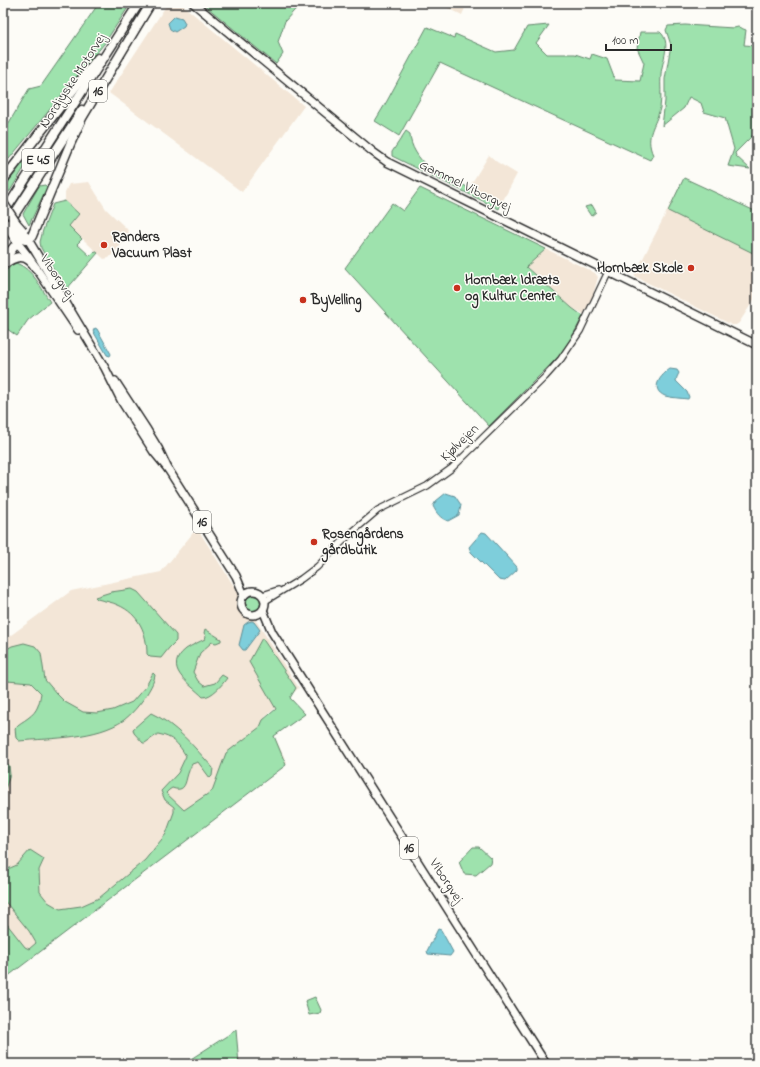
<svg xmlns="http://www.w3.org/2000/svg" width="760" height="1067" font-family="'Indie Flower',sans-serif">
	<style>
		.built { fill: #f3e6d7 }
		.green { fill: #9ee2ad; stroke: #64866c }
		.water { fill: #7ecedb; stroke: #5d8d95 }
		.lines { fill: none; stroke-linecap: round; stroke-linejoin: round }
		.minor-casing { stroke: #2b2b2b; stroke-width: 8 }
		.major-casing { stroke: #2b2b2b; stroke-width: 10 }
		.highway-casing { stroke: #2b2b2b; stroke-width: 11 }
		.minor { stroke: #fdfcf7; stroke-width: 5.5 }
		.major { stroke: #fdfcf7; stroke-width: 7 }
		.highway { stroke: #fdfcf7; stroke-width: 8 }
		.major-bridge-casing { stroke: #2b2b2b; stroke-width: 10; stroke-linecap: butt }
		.highway-bridge-casing { stroke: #2b2b2b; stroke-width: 11; stroke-linecap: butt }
		.major-bridge { stroke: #fdfcf7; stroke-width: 7 }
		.highway-bridge { stroke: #fdfcf7; stroke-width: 8 }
		.poi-dot { fill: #c8321e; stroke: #fdfcf7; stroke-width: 1.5 }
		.labels { text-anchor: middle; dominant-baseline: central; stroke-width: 3; stroke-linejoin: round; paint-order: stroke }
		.shield { fill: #fdfcf7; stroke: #6a6a68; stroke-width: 1 }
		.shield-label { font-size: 13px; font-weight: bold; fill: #2b2b2b }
		.street-label { font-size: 14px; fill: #2b2b2b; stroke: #fdfcf7 }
		.poi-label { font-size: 14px; font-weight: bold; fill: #2b2b2b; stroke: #fdfcf7; text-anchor: start }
	</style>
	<rect width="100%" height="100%" fill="#fdfcf7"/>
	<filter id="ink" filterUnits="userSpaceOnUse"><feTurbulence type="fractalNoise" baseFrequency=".025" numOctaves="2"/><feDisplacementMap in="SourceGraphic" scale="8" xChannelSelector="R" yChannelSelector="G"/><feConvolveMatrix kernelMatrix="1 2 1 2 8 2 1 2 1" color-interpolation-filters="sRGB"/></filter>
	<g filter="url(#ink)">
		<g class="built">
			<path d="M168 3H180L304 106 242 192 109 93Z"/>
			<path d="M438 3H467L462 15Z"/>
			<path d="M489 155 497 162 517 174 500 206 468 189Z"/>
			<path d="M684 178 757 212V295L739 323 736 325H732L634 276Z"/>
			<path d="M89 182 106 209 127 229 130 235 109 258 104 259 69 226 79 214 65 201V192L69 184Z"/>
			<path d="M546 249 595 273 598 277 593 295 584 314 572 308 526 266Z"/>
			<path d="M197 528 299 688 265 717 287 763 22 961 3 957V641L71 591 161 572Z"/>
		</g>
		<g class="green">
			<path d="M99 3H131L104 44 9 159 3 162V129L7 126 29 89 41 86Z"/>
			<path d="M202 3H301L285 21 278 42 283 54 276 64Z"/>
			<path d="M549 25 536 43 547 54H575L590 59 592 54 607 59 615 80 640 81 644 63 637 48 640 32H660C672 42 662 61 661 74 660 85 662 96 660 108 656 126 644 135 653 155L650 160 440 63 399 136 375 121 387 101 427 27 454 38 455 34 496 52 514 50 527 27Z"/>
			<path d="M685 25 734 28 738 27 746 30 744 45 757 46V134L755 133 735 153 736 156 750 169 728 166 734 149 725 118 704 112 701 103 689 97 684 108 662 126 665 101V79L671 45 666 30 668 26Z"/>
			<path d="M406 131 410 134C410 146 419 159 428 167L469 188V189L500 206 499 209 392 156V152Z"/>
			<path d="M33 149 35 150 10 191 8 192 4 188Z"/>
			<path d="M684 178 757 212V241L753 253 668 211Z"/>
			<path d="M45 185 47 187 29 225 23 214 39 186Z"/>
			<path d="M420 188 546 249 526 267 572 308 583 316 572 337 559 356 489 426 345 268 392 203 403 211Z"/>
			<path d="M65 201 79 214 69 226 82 239 77 244 90 256 95 251 98 253 66 290 41 248 40 242 43 230 53 204Z"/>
			<path d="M592 205 596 212 591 216 585 207Z"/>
			<path d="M16 263C33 269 41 288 50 302L28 320 17 336 3 326V274L12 265Z"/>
			<path d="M132 589 138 592 176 635V641L169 648 161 658 150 657 147 654C147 633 139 614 118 605 112 602 104 601 97 599L95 597 111 592Z"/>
			<path d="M253 595 260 598 261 602 259 608 253 611 247 608 246 604 247 598Z"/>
			<path d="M205 629 221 639V641L216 643 212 642 200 653 193 672 198 681 204 686 215 683 222 675 227 678C222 685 212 697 203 697 189 683 162 668 186 649 192 645 199 642 205 639L206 636 204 633Z"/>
			<path d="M262 638 296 688 290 698 305 714 274 736 286 765 3 980V919L25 947 29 949 36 943 29 931 3 899V871L17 865 30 850 44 859 39 870 40 892 48 902 60 909 81 906 99 898 145 860 166 834 174 812V807L165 800 161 791 178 773 186 756C178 743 173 737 158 734L145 743H143L134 733 133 729 151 713C176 724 195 748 213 768L212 776 210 778 198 762 192 764C190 768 188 773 187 777 185 786 183 792 172 788L169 790 166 793 184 810 212 791 226 753 260 727 263 720 276 709 249 662Z"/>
			<path d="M24 643 35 646 41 653 45 680 56 693 65 702 83 712 97 713 113 710 132 702 146 686 153 673 155 675C154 683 149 690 145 697 139 705 132 714 124 720 97 739 51 738 19 741L16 738 15 728C19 723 23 722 28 718 38 711 39 704 41 693L31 683 7 681 3 679V651L12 646Z"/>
			<path d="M3 761 9 765 10 775 5 789 3 790Z"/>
			<path d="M473 847H479L491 858 490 863 476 875 464 874 459 862Z"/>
			<path d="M315 997 321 1010 320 1013 309 1015 305 1001Z"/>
			<path d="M236 1030 239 1064H183Z"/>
		</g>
		<g class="water">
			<path d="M175 16 182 18 185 23 184 26 175 32 170 29 168 23Z"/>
			<path d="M95 328 97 329 111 354 110 356 107 355 93 331Z"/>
			<path d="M670 369 677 370 679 373 677 377 676 381 687 392 689 397 688 399C680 398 673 398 665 396 649 389 661 375 670 369Z"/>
			<path d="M446 493 455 496 461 505 459 515 448 521C440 518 437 514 433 506L436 501Z"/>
			<path d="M482 532 486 533 517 567V570L505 581 499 580 471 552 469 547Z"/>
			<path d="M252 621 254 622 260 630 245 650H243L239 645 244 625 248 622Z"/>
			<path d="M438 929 441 930 453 952 450 956 428 954 427 951Z"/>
		</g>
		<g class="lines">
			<g class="minor-casing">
				<g id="minor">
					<path d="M263 595 278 590"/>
					<path d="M265 601 301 579 317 567 350 534 378 510 427 486 452 468 545 377 561 359 580 331 608 272"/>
				</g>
			</g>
			<g class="major-casing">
				<g id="major">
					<path d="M193 3 373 152 387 162 757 345"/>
					<path d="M26 236 105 368 122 402 154 452 168 469"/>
					<path d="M16 241 28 256 78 330"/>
					<path d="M115 381 147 430 158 448 168 469 236 576 244 595"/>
					<circle cx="253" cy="603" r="12"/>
					<path d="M263 610 272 632 546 1064"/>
				</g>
			</g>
			<g class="highway-casing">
				<g id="highway">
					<path d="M3 180 98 58"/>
					<path d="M3 214 139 3"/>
					<path d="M3 232 82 110"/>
					<path d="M19 236 25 240H29L32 236 71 142 82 118 151 3"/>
					<path d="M3 261 23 235"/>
					<path d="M3 265C16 255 26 253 36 268"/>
				</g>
			</g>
			<use href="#minor" class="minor"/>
			<use href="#major" class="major"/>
			<use href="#highway" class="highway"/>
			<g class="major-bridge-casing">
				<path id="major-bridge" d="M3 221 16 241"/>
			</g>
			<g class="highway-bridge-casing">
				<g id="highway-bridge">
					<path d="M3 203 16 223 23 231"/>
					<path d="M10 223 19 236"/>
				</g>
			</g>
			<use href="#major-bridge" class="major-bridge"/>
			<use href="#highway-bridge" class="highway-bridge"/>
		</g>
	</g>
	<g class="poi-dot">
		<circle cx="104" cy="245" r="4"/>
		<circle cx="691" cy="268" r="4"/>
		<circle cx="457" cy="288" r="4"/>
		<circle cx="303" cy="300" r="4"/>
		<circle cx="314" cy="542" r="4"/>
	</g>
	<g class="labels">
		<g class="shield">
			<rect x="89" y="80" width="18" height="22" rx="3"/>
			<rect x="22" y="149" width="32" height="22" rx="3"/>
			<rect x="193" y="511" width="18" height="22" rx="3"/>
			<rect x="400" y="837" width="18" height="22" rx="3"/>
		</g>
		<g class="shield-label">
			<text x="98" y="91">16</text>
			<text x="38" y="160">E 45</text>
			<text x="202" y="522">16</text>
			<text x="409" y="848">16</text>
		</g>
		<g class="street-label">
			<text transform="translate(73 81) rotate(-57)">Nordjyske Motorvej</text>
			<text transform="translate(465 186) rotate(26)">Gammel Viborgvej</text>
			<text transform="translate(57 277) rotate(56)">Viborgvej</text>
			<text transform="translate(460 443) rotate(-44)">Kjølvejen</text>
			<text transform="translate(446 881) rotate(57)">Viborgvej</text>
		</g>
		<g class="poi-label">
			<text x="112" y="237">Randers<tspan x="112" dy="16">Vacuum Plast</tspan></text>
			<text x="683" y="268" text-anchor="end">Hornbæk Skole</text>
			<text x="465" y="280">Hornbæk Idræts<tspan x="465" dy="16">og Kultur Center</tspan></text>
			<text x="311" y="300">ByVelling</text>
			<text x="322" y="534">Rosengårdens<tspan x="322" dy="16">gårdbutik</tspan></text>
		</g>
	</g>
	<rect width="760" height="1067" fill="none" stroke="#fdfcf7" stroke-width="16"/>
	<rect x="8" y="8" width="744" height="1051" fill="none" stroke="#2b2b2b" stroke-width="1.5" filter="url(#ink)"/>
	<path d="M606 44v6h65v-6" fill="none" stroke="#2b2b2b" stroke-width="2"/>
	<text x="612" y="44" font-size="12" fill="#2b2b2b" stroke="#fdfcf7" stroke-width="3" paint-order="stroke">100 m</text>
</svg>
